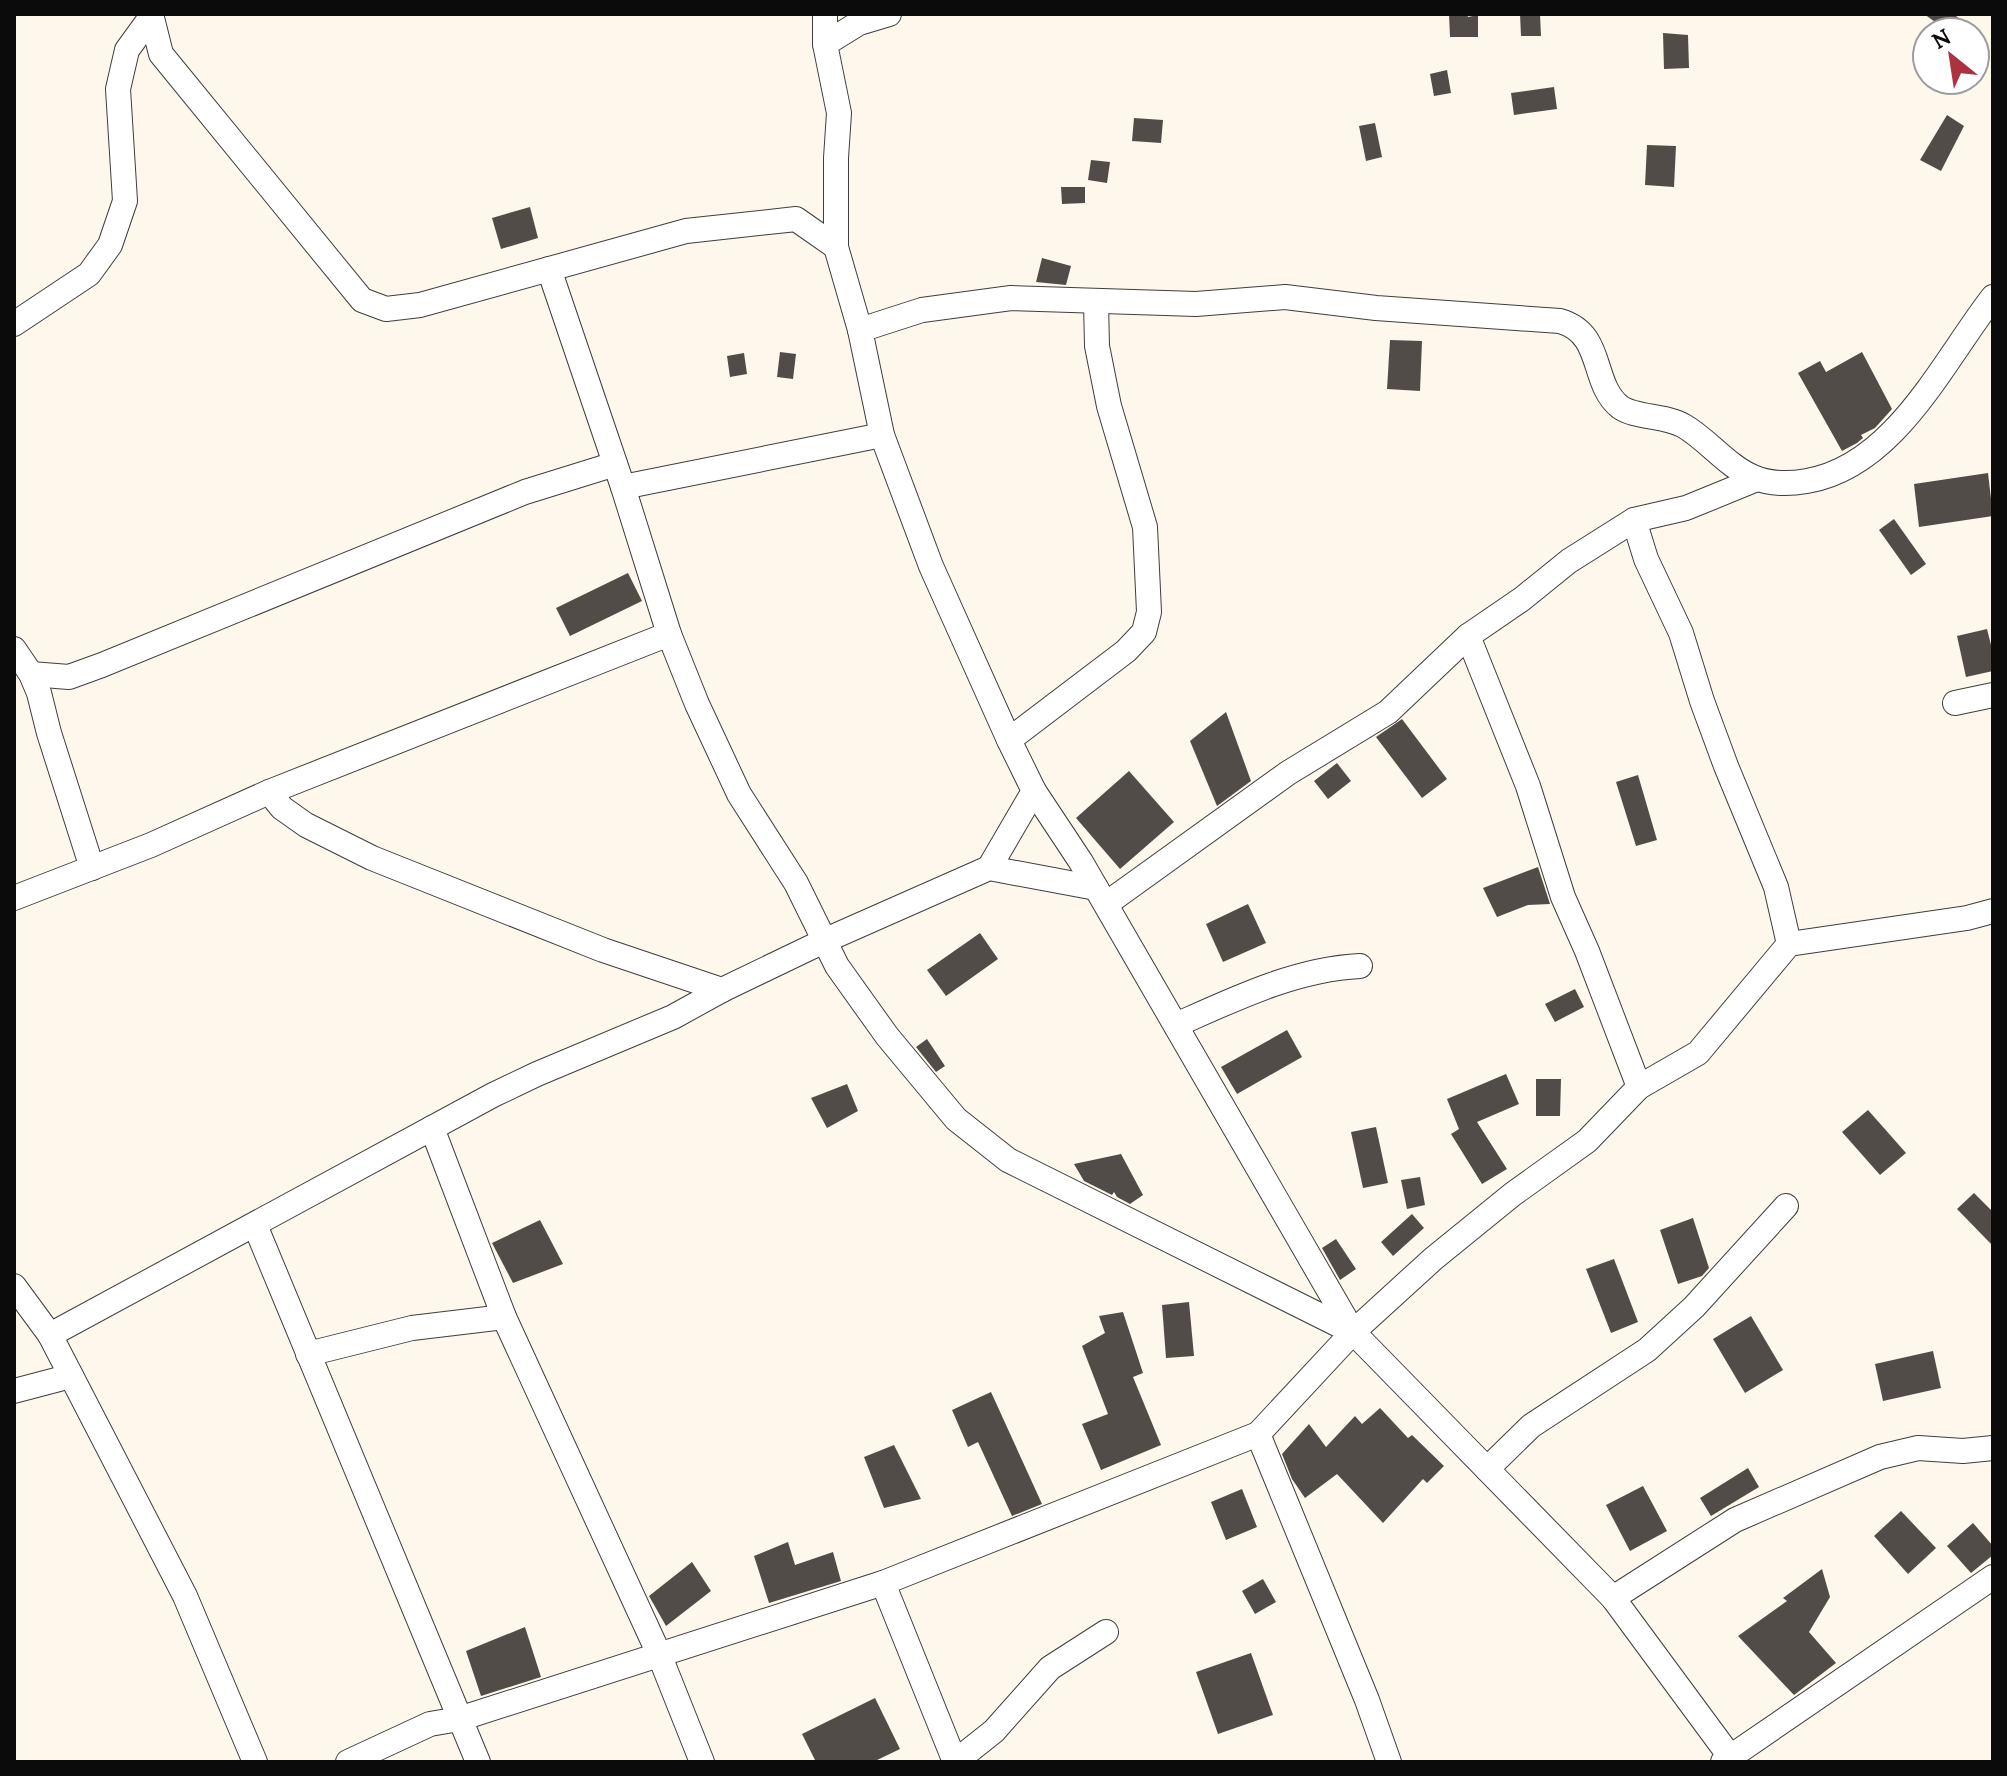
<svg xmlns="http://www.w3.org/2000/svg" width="2007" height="1776" font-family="Lora,serif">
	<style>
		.building { fill: #524c49 }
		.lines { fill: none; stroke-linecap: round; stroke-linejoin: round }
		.minor-casing { stroke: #3e3e3e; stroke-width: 26 }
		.minor { stroke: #fff; stroke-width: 24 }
	</style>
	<rect width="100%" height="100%" fill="#fdf8eb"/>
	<g class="building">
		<path d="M1449 14H1467L1468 17 1478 15V37H1450Z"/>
		<path d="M1520 14H1540L1541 36H1521Z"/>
		<path d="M1924 14H1953L1963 21 1955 32H1949Z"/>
		<path d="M1663 33 1688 35 1689 68 1664 69Z"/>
		<path d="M1447 70 1451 93 1434 96 1430 74Z"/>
		<path d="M1554 87 1557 109 1514 115 1511 93Z"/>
		<path d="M1947 115 1964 126 1941 171 1920 160Z"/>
		<path d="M1134 118 1163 120 1161 143 1132 141Z"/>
		<path d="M1375 123 1382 157 1366 161 1359 126Z"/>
		<path d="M1647 145 1676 146 1674 187 1645 185Z"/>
		<path d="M1091 160 1110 162 1107 183 1088 180Z"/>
		<path d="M1061 187H1085V203L1062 204Z"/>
		<path d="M530 207 538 238 501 249 492 218Z"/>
		<path d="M1042 258 1071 266 1066 285 1036 282Z"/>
		<path d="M1390 340 1422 341 1420 391 1387 389Z"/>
		<path d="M780 352 796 354 793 379 777 377Z"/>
		<path d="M1862 352 1892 409 1875 428 1861 435 1863 438 1857 443 1842 451 1798 373 1820 361 1826 372Z"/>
		<path d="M744 353 747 374 730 377 727 356Z"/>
		<path d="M1988 473 1993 516 1919 527 1914 484Z"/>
		<path d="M1894 519 1926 564 1911 575 1879 530Z"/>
		<path d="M628 573 642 601 570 636 556 608Z"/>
		<path d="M1987 629 1993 653V671L1966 677 1957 636Z"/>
		<path d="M1226 712 1251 781 1217 806 1190 741Z"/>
		<path d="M1402 719 1447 779 1422 798 1376 737Z"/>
		<path d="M1337 763 1351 781 1328 799 1314 781Z"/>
		<path d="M1129 771 1174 822 1120 869 1076 818Z"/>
		<path d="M1638 775 1657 840 1636 846 1616 782Z"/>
		<path d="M1538 867 1550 904 1528 905 1497 917 1483 888Z"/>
		<path d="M1248 904 1266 943 1223 962 1206 924Z"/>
		<path d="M980 933 998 959 946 996 927 970Z"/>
		<path d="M1575 989 1584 1007 1555 1022 1545 1004Z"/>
		<path d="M1287 1030 1302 1057 1237 1094 1221 1067Z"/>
		<path d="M927 1039 945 1066 936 1072 916 1047Z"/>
		<path d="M1506 1074 1519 1104 1477 1122 1507 1169 1482 1184 1451 1134 1459 1129 1447 1099Z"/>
		<path d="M1536 1079H1561L1560 1116H1536Z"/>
		<path d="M847 1084 858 1111 827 1128 811 1098Z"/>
		<path d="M1868 1110 1906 1153 1880 1175 1842 1132Z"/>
		<path d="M1376 1127 1388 1183 1363 1188 1351 1132Z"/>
		<path d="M1121 1154 1143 1195 1130 1204 1117 1197 1114 1192 1112 1195 1084 1181 1074 1164Z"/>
		<path d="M1420 1177 1425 1205 1407 1209 1401 1180Z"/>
		<path d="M1974 1193 1993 1212V1246L1957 1209Z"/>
		<path d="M1412 1214 1424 1228 1393 1256 1381 1242Z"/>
		<path d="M1693 1218 1709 1268 1702 1276 1678 1284 1660 1230Z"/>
		<path d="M540 1220 563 1264 513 1283 492 1243Z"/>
		<path d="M1336 1239 1356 1269 1340 1280 1322 1248Z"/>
		<path d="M1614 1259 1638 1322 1611 1333 1586 1269Z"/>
		<path d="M1189 1302 1194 1356 1166 1358 1162 1305Z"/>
		<path d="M1123 1312 1143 1373 1133 1377 1161 1445 1101 1470 1082 1424 1108 1414 1082 1346 1105 1333 1099 1316Z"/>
		<path d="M1751 1316 1783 1370 1745 1393 1713 1339Z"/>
		<path d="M1933 1351 1941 1388 1883 1401 1875 1364Z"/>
		<path d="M991 1392 1042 1504 1012 1516 978 1442 968 1447 952 1410Z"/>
		<path d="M1380 1408 1408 1438 1412 1435 1444 1466 1427 1483 1423 1479 1383 1523 1337 1474 1305 1498 1292 1479 1282 1454 1309 1424 1326 1447 1355 1416 1362 1424Z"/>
		<path d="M894 1445 921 1499 884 1508 864 1457Z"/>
		<path d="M1748 1468 1759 1487 1711 1516 1700 1498Z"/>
		<path d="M1643 1486 1667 1531 1630 1551 1606 1505Z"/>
		<path d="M1242 1489 1257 1527 1226 1540 1211 1502Z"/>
		<path d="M1901 1511 1936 1548 1908 1574 1874 1536Z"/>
		<path d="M1973 1523 1993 1546V1555L1971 1573 1947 1546Z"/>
		<path d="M788 1542 795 1565 833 1552 841 1581 769 1603 754 1556Z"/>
		<path d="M692 1562 711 1591 666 1626 649 1596Z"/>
		<path d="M1822 1569 1830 1597 1809 1632 1836 1663 1794 1695 1738 1636 1787 1601 1783 1598Z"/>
		<path d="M1263 1579 1276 1602 1255 1614 1242 1591Z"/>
		<path d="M525 1627 541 1677 481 1696 466 1651Z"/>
		<path d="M1251 1653 1273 1715 1218 1734 1196 1672Z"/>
		<path d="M875 1698 900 1749 873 1762H816L802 1734Z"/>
	</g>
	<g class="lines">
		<g class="minor-casing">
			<g id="minor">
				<path d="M151 14 161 54 362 300 386 309 420 305 686 231 796 219 836 247"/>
				<path d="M825 14V44L839 113 836 158V247L860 330 882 435 931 566 1009 740 1034 791 1081 862 1353 1332 1613 1598 1734 1762"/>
				<path d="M825 44 859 23 889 14"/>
				<path d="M549 269 623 487 669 634 697 704 739 794 796 883 837 966 887 1036 956 1119 1008 1160 1353 1332 1433 1259 1513 1194 1587 1141 1639 1087 1698 1053 1789 944 1967 918 1993 911"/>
				<path d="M14 324 89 274 110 245 125 201 118 89 127 50 151 17"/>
				<path d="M860 330 922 310 1011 298 1196 304 1285 297 1376 308 1560 321C1605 334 1590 383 1620 407 1635 418 1666 415 1684 426 1708 440 1727 466 1753 477 1769 484 1790 484 1807 481 1895 466 1943 361 1993 297"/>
				<path d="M623 487 882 435"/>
				<path d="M1634 520 1646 559 1681 633 1702 701 1726 766 1776 887 1789 944"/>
				<path d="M14 649 31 674 39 693 49 733 92 868"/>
				<path d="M31 674 69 677 102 665 525 492 615 464"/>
				<path d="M1955 703 1993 695"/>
				<path d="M1009 740 1126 651 1144 632 1149 612 1145 527 1109 406 1097 346 1096 302"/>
				<path d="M269 792 282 808 306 825 372 858 603 950 722 990"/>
				<path d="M989 868 1034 791"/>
				<path d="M14 898 151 845 269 792 669 634"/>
				<path d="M1106 904 1288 773 1388 712 1468 636"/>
				<path d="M1176 1025C1234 999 1296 969 1360 966"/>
				<path d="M1639 1087 1587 951 1563 897 1528 786 1468 636 1522 599 1569 561 1634 520 1686 508 1757 479"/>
				<path d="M432 1128 504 1317 659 1654 702 1762"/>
				<path d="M255 1225 478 1762"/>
				<path d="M14 1286 50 1335 185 1596 255 1762"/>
				<path d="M50 1335 493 1095 537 1074 673 1017 722 990 826 940 989 868 1096 888"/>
				<path d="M308 1354 412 1328 504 1317"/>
				<path d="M14 1391 71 1376"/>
				<path d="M1258 1434 1367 1700 1389 1762"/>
				<path d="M1487 1469 1531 1426 1647 1350 1694 1307 1786 1206"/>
				<path d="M883 1583 955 1762"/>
				<path d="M1613 1598 1735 1520 1880 1457 1918 1448 1963 1451 1993 1448"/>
				<path d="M348 1762 430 1724 459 1719 883 1583 1258 1434 1353 1332"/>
				<path d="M955 1762 994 1731 1050 1668 1106 1632"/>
				<path d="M1723 1762 1993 1577"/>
			</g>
		</g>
		<use href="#minor" class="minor"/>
	</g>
	<rect width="2007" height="1776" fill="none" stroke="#0b0b0b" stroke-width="32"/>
	<g transform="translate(1951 56) rotate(330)"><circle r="38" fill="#ffffff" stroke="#9d9d9d" stroke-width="2"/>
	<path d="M0-6L14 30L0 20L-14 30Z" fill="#ab3340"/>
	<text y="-12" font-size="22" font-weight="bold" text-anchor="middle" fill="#0b0b0b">N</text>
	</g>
</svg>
